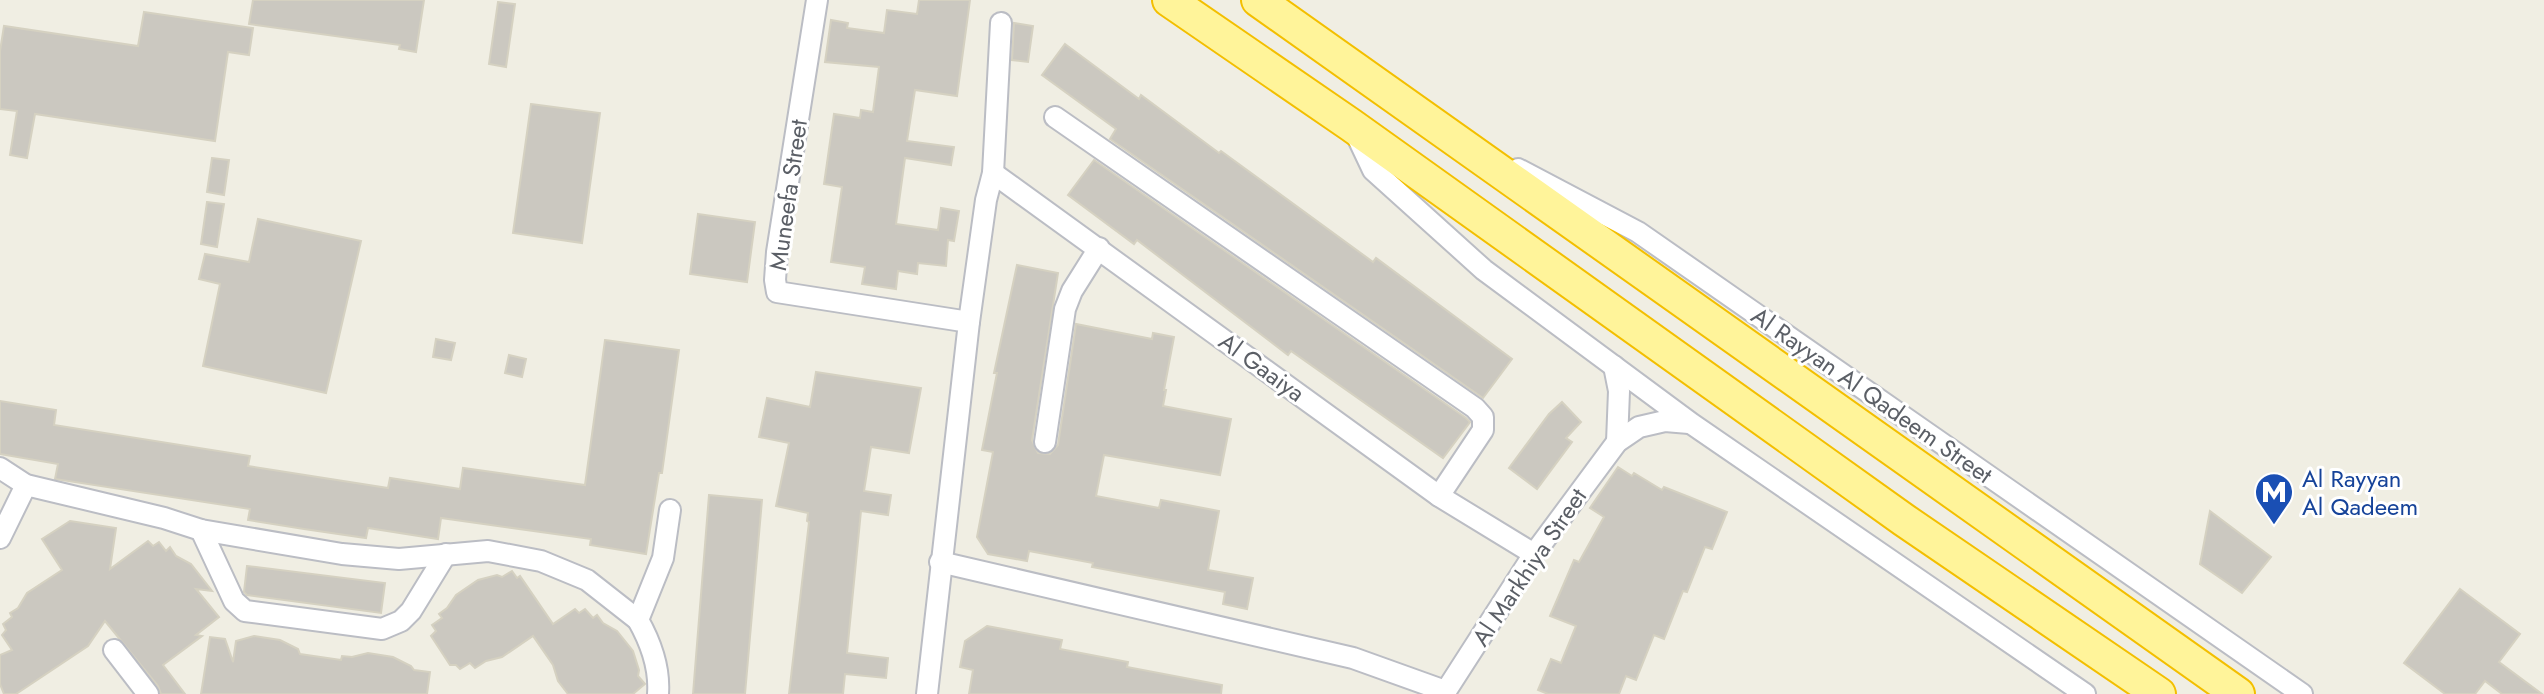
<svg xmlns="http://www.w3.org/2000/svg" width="2544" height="694" font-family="Jost,sans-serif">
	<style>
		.building { fill: #cbc8c0; stroke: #d5d1c1; stroke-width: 2 }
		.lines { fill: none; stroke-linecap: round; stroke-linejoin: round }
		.minor-casing { stroke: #bbbdc4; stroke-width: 24 }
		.trunk-casing { stroke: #f3bf00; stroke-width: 36 }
		.minor { stroke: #fff; stroke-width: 20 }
		.trunk { stroke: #fff49a; stroke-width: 32 }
		.labels { text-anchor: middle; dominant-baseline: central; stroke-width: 6; stroke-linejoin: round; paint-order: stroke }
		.street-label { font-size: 24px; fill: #5b5f66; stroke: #fff }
		.transit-label { font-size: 24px; fill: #164399; stroke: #fff; text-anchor: start }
	</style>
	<rect width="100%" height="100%" fill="#f0eee3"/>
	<g class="building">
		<path d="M253 0H424L416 52 399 49 400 45 249 24Z"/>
		<path d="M919 0H970L957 96 915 90 907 141 954 147 951 165 905 158 896 224 938 230 941 208 959 211 954 241 948 240 946 266 918 263 917 274 898 271 896 289 862 284 865 267 831 262 842 187 824 184 834 114 860 118 861 110 873 112 879 67 825 62 831 20 848 23 847 28 884 33 887 10 917 14Z"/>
		<path d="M498 2 515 4 506 67 489 64Z"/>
		<path d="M144 12 253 28 249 55 228 52 215 141 35 114 27 158 10 155 17 111 0 109V51L4 26 138 46Z"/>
		<path d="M1014 23 1033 26 1028 62 1012 60Z"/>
		<path d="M1065 44 1139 99 1141 95 1219 153 1221 151 1373 262 1376 258 1512 359 1483 398 1110 139 1116 129 1042 75Z"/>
		<path d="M531 104 600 113 582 243 513 233Z"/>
		<path d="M212 158 229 160 224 195 207 192Z"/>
		<path d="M1094 160 1466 418 1470 422 1443 458 1291 351 1288 355 1137 240 1134 244 1068 195Z"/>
		<path d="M207 202 224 204 217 247 201 244Z"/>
		<path d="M698 214 755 222 747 282 690 274Z"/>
		<path d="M258 219 361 241 326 393 203 366 220 284 199 279 205 254 249 262Z"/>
		<path d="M1017 265 1058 273 1032 440 1038 453 1050 454 1058 445 1076 324 1152 339 1153 333 1174 337 1164 390H1166L1163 406 1231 419 1220 475 1104 455 1096 496 1159 508 1161 500 1219 511 1208 570 1253 578 1247 609 1223 604 1225 592 1092 567 1093 563 1029 551 1027 561 988 554 977 537 993 452 982 450 997 373H994Z"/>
		<path d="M436 339 455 343 451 360 433 357Z"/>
		<path d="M605 340 679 350 662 473H659L646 554 590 545 591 539 441 518 438 539 368 528 366 538 304 529 248 520 250 509 55 479 58 464 0 454V401L56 410 54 425 250 456 248 466 388 488 390 478 460 489 463 468 585 485Z"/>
		<path d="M509 355 526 359 522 377 505 373Z"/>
		<path d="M816 372 921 388 909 453 871 447 864 491 891 495 888 515 861 511 847 653 888 658 886 678 845 674 843 694H789L809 522 807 521 808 513 776 506 789 443 759 437 767 398 810 407Z"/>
		<path d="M1562 402 1581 422 1566 438 1572 442 1537 489 1509 468 1549 414Z"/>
		<path d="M1618 467 1632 476 1634 473 1662 490 1664 487 1727 512 1712 549 1705 547 1687 592 1683 591 1664 639 1654 635 1636 680 1626 676 1619 694H1548L1538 690 1551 659 1561 663 1576 626 1550 616 1574 560 1579 562 1604 517 1590 508Z"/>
		<path d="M709 495 762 500 745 694H693Z"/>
		<path d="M2210 511 2271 557 2242 593 2200 564Z"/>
		<path d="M70 521 116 528 110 569 148 541 153 546 159 542 166 551 170 547 176 556 191 564 212 591 196 589 219 617 196 635 202 636 163 665 185 694H161L158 686 105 621 88 646 16 694H4L0 684V655L12 650 2 635 6 630 3 624 12 617 10 613 18 608 27 593 62 570 42 539Z"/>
		<path d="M247 566 385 583 381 613 247 595 244 592Z"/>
		<path d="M512 571 517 578 520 576 553 624 575 609 579 613 585 609 593 618 597 615 603 623 617 631 633 651 639 670 638 676 645 684 633 694H568L558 681 553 665 533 636 502 657 486 661 475 668 470 663 460 669 456 665H450L431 636 436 631 432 625 442 618 439 614 447 608 456 595 478 580 497 575 502 577Z"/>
		<path d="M2460 589 2520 634 2499 662 2542 694H2502L2485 681 2475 694H2445L2404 663Z"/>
		<path d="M987 626 1062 640 1060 649 1128 662 1127 667 1222 685 1221 694H969L973 670 960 667 965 641Z"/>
		<path d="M254 636 280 640 298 649 300 654 341 660 342 656 352 657 368 653 393 657 411 666 414 670 430 672 427 694H201L210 637 225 639 233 662 236 641Z"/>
	</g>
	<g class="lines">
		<g class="minor-casing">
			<g id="minor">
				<path d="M817 0 777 252 775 280 777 292 969 322"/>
				<path d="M1055 117 1475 408 1483 417V430L1439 496"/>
				<path d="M1355 132 1373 170 1484 270 1692 424 2085 694"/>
				<path d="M1518 169 1638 232 2302 694"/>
				<path d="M993 173 1439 496 1534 554"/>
				<path d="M1614 366 1619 391 1617 442"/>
				<path d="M1045 442 1065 309 1072 291 1099 248"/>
				<path d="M0 468 26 485 164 518 201 530 342 554 399 559 488 551 541 561 587 580 638 620"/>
				<path d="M201 530 234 601 245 611 382 629 401 621 411 611 446 554"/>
				<path d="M0 538 26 485"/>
				<path d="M940 562 1353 658 1445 691"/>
				<path d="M114 650 148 694"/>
				<path d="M658 694C660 667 651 643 638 620L663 558 670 510"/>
				<path d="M927 694 969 322 986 200 993 173 1001 23"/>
				<path d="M1444 694 1534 554 1617 442 1639 427 1665 421 1689 423"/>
			</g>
		</g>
		<g class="trunk-casing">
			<g id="trunk">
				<path d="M1169 0 1351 125 1904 520 2159 694"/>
				<path d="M1258 0 2238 694"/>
			</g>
		</g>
		<use href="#minor" class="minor"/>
		<use href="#trunk" class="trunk"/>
	</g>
	<defs>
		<g id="metro-pin" transform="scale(2)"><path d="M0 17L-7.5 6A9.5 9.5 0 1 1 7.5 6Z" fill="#1a4fb4" stroke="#fff"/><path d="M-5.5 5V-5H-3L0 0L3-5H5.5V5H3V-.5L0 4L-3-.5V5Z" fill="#fff"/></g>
	</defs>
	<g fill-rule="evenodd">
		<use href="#metro-pin" x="2274" y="492"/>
	</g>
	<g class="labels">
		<g class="street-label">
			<text transform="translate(788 195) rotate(-82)">Muneefa Street</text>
			<text transform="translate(1262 367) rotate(36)">Al Gaaiya</text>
			<text transform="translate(1872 395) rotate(35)">Al Rayyan Al Qadeem Street</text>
			<text transform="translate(1529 567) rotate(-56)">Al Markhiya Street</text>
		</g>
		<g class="transit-label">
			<text x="2302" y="478">Al Rayyan<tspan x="2302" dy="28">Al Qadeem</tspan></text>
		</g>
	</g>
</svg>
